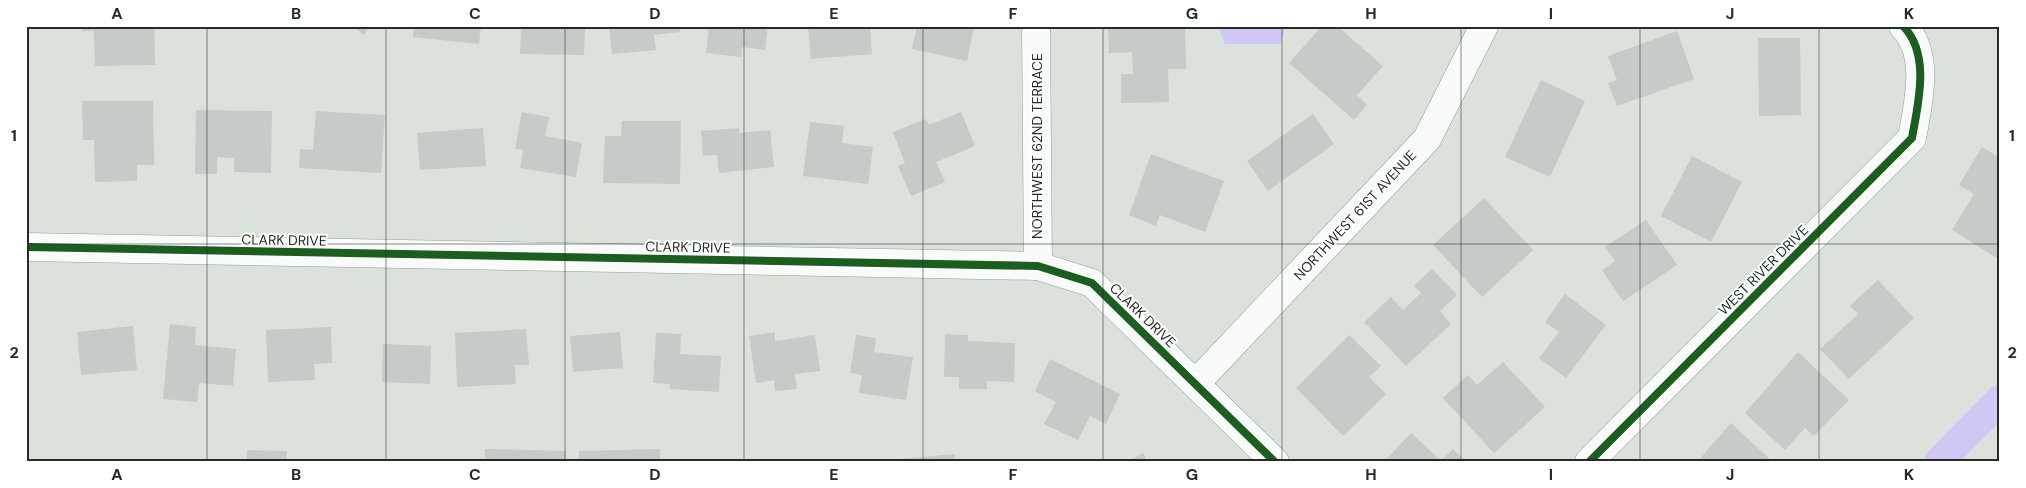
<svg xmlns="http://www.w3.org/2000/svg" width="2026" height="488" font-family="'DM Sans',sans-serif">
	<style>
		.water { fill: #d0c7f4 }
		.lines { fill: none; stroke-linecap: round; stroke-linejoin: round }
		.canal { stroke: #d0c7f4; stroke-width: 30 }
		.building { fill: #c5cbc6 }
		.minor-casing { stroke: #969c96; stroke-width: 29 }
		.minor { stroke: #f9fbfa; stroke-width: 28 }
		.cycleway-casing { stroke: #fff; stroke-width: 11 }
		.cycleway { stroke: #1b5e20; stroke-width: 8 }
		.grid { fill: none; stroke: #262b26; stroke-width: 1; stroke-opacity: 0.55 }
		.labels { text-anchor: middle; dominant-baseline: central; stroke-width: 4; stroke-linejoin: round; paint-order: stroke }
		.street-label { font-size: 14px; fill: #262b26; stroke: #fff }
		.neatline { fill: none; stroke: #262b26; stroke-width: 2 }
		.grid-label { font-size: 16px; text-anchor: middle; font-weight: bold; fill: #262b26 }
	</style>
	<rect width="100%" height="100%" fill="#dae2db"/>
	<path class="water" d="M1218 26H1286L1280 44H1225Z"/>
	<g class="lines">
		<path class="canal" d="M1939 462 2000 400"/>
	</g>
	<g class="building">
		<path d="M82 26H154L155 65 95 66 94 31H82Z"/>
		<path d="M353 26H370L364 35Z"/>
		<path d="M414 26H481L479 44 413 37Z"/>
		<path d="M521 26H585L584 55 520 54Z"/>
		<path d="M609 26H680V32L654 35 656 50 612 54Z"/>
		<path d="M709 26H768L765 50 742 47 741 57 706 53Z"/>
		<path d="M808 26H870L872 54 811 59Z"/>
		<path d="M917 26H974L967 61 912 49Z"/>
		<path d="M1108 26H1185L1186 69H1168L1169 102 1121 103V74H1133L1132 52 1109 53Z"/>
		<path d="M1322 26H1337L1383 66 1357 95 1367 105 1354 120 1289 63Z"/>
		<path d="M1677 31 1694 79 1617 106 1608 83 1617 80 1608 56Z"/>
		<path d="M1758 38H1800L1801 115 1759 116Z"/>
		<path d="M1541 80 1585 101 1550 177 1505 157Z"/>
		<path d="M82 101H153L154 165H137V181L95 182 94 140H83Z"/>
		<path d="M196 110 272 111 271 173 234 172V158L217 157V174H195Z"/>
		<path d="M316 111 385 115 381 173 299 168 300 149 313 150Z"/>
		<path d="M522 112 549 117 545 136 582 143 576 177 520 168 523 150 515 149Z"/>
		<path d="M961 112 975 146 936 162 945 182 911 196 898 166 905 163 893 132 926 119 929 125Z"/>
		<path d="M1313 114 1334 144 1268 191 1247 161Z"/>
		<path d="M622 121H681L680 184 603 183 605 136H621Z"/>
		<path d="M810 122 844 126 842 143 873 147 868 184 803 176Z"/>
		<path d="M483 128 486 166 420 170 417 133Z"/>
		<path d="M739 128 740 133 770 130 774 167 719 173 717 155 703 156 701 131Z"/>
		<path d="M1982 147 2000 158V254L1997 258 1952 230 1974 194 1959 185Z"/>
		<path d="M1151 154 1224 181 1205 232 1160 215 1156 226 1129 215Z"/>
		<path d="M1692 156 1742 182 1711 242 1661 216Z"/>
		<path d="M1484 198 1533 250 1482 297 1433 245Z"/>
		<path d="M1646 220 1677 265 1623 301 1602 270 1615 261 1605 247Z"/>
		<path d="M1432 269 1457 295 1440 311 1451 324 1406 366 1364 322 1391 297 1403 310 1421 293 1414 286Z"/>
		<path d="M1878 280 1914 318 1849 379 1820 349 1858 314 1850 306Z"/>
		<path d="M1565 294 1606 325 1566 378 1539 358 1559 332 1545 322Z"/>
		<path d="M170 324 196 327 195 345 236 349 233 386 199 383 197 402 163 399Z"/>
		<path d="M133 326 137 370 81 375 77 332Z"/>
		<path d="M331 327 332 363 314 364 315 380 268 382 266 330Z"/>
		<path d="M526 329 529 365H515L516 384 457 387 455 333Z"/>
		<path d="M620 332 623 368 573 372 570 336Z"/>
		<path d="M775 332V341L815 335 820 371 795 374 797 389 775 391 774 380 756 383 749 336Z"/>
		<path d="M656 333 681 334 680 354 721 356 719 392 670 389V384L653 383Z"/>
		<path d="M945 334 968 335V341L1015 343 1014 382 987 381V389H959V377H944Z"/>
		<path d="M856 335 876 338 874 352 913 357 906 400 859 393 862 375 850 373Z"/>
		<path d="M1349 335 1381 366 1369 377 1386 394 1343 436 1296 388Z"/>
		<path d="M383 344 431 346 430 384 382 382Z"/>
		<path d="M1798 352 1849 400 1814 436 1805 428 1785 450 1745 413Z"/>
		<path d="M1050 359 1120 394 1106 424 1090 416 1078 440 1044 424 1056 402 1035 391Z"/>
		<path d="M1503 362 1545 407 1494 453 1443 398 1468 375 1477 385Z"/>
		<path d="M1731 423 1773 462H1697Z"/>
		<path d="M1411 433 1441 461 1453 449 1466 462H1384Z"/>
		<path d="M485 449 566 451V462H485Z"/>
		<path d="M660 449V462H579V451Z"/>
		<path d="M247 450 287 451 286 462H247Z"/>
		<path d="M1143 453 1148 462H1128Z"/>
		<path d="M955 454V462H889V460Z"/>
	</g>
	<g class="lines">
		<g class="minor-casing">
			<g id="minor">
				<path d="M1036 26 1038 266"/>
				<path d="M26 247 1038 266 1092 283 1275 462"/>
				<path d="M1196 383 1427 139 1484 26"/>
				<path d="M1589 462 1912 138C1918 104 1931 54 1903 26"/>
			</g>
		</g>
		<use href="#minor" class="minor"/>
		<g class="cycleway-casing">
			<g id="cycleway">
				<path d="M26 247 1038 266 1092 283 1275 462"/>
				<path d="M1589 462 1912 138C1918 104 1931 54 1903 26"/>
			</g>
		</g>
		<use href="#cycleway" class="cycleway"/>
	</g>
	<path class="grid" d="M207 26V462M386 26V462M565 26V462M744 26V462M923 26V462M1103 26V462M1282 26V462M1461 26V462M1640 26V462M1819 26V462M26 244H2000"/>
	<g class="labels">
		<g class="street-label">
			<text transform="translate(1037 146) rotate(-90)">NORTHWEST 62ND TERRACE</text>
			<text transform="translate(1355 215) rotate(-47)">NORTHWEST 61ST AVENUE</text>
			<text transform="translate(284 240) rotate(1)">CLARK DRIVE</text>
			<text transform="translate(688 247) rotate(1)">CLARK DRIVE</text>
			<text transform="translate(1763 270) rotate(-45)">WEST RIVER DRIVE</text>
			<text transform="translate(1143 315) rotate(44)">CLARK DRIVE</text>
		</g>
	</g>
	<rect width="2026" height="488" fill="none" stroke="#ffffff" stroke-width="55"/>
	<rect x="28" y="28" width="1970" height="432" class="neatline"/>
	<g class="grid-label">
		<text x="117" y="19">A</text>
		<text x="296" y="19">B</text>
		<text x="475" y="19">C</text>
		<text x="655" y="19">D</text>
		<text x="834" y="19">E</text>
		<text x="1013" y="19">F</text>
		<text x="1192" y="19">G</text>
		<text x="1371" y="19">H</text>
		<text x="1551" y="19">I</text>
		<text x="1730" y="19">J</text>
		<text x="1909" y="19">K</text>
		<text x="14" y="141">1</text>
		<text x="2012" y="141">1</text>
		<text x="14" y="358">2</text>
		<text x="2012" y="358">2</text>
		<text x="117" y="480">A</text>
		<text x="296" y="480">B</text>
		<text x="475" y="480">C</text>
		<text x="655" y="480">D</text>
		<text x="834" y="480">E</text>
		<text x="1013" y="480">F</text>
		<text x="1192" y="480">G</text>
		<text x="1371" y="480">H</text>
		<text x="1551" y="480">I</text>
		<text x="1730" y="480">J</text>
		<text x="1909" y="480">K</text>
	</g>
</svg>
